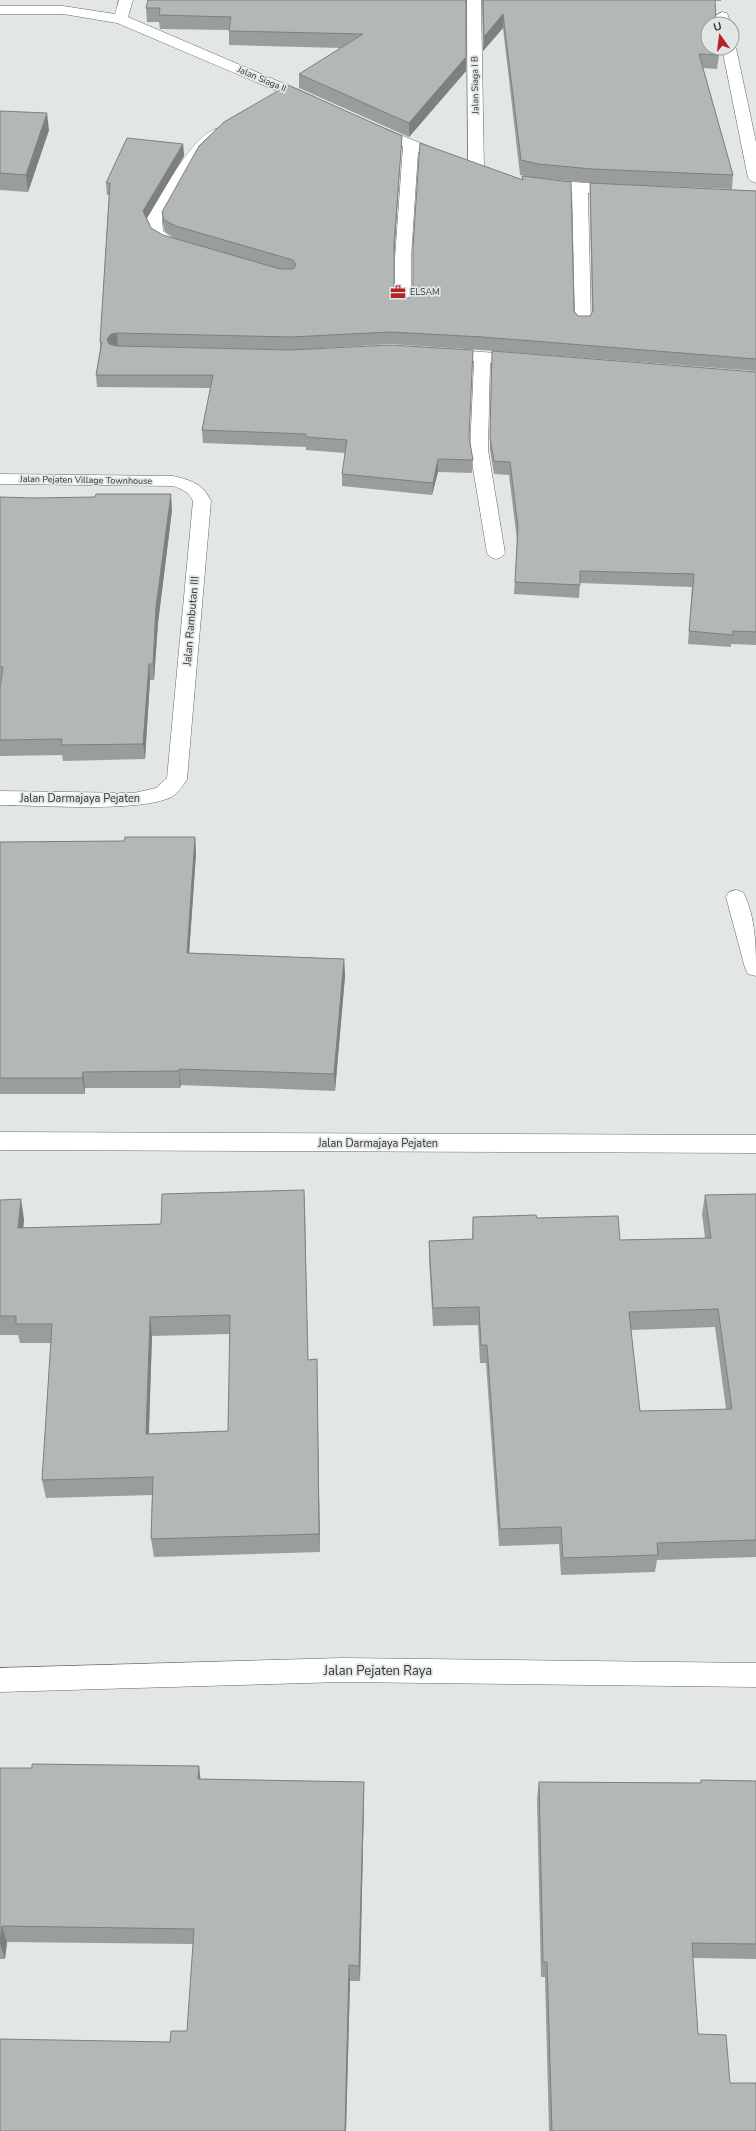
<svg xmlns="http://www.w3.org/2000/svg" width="756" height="2131" font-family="'Nunito Sans',sans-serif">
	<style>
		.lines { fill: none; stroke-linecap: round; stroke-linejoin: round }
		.service-casing { stroke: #666969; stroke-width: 1 }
		.minor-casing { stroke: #666969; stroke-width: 1 }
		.secondary-casing { stroke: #666969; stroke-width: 1 }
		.service { fill: #fff; fill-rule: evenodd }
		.minor { fill: #fff; fill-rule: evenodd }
		.secondary { fill: #fff; fill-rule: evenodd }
		.wall { fill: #9a9d9d; fill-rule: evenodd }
		.shaded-wall { fill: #7d8080 }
		.building { fill: #b3b7b7; stroke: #7d8080; fill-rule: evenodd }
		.labels { text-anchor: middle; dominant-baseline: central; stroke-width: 3.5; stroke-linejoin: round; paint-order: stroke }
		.far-street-label { font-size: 9px; fill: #343535; stroke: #e2e6e6 }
		.far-poi-label { font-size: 9px; fill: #343535; stroke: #e2e6e6; text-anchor: start }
		.street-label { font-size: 11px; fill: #343535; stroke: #e2e6e6 }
		.near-street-label { font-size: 13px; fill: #343535; stroke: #e2e6e6 }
	</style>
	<rect width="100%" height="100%" fill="#e2e6e6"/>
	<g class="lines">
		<g class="service-casing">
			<path id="service" d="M736 890 743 892C756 917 756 948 756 976L748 974 745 968 726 897 729 892Z"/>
		</g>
		<g class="minor-casing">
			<g id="minor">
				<path d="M119 0H133L128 17 315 97 317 100 315 103H305L117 23 63 14H0V6H63L115 14Z"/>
				<path d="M467 0H481L484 170 481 173H471L468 170Z"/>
				<path d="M722 12 727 13 731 24H717L715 16Z"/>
				<path d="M732 44 736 48 756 142V183L751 181 748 178 722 48H732Z"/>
				<path d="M374 124 452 156 455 159 452 162H442L418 152 411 258V306L409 309H397L395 306V258L403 146 369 131 367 128 369 125Z"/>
				<path d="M216 129 221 130 223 133 199 158 162 219 163 231C170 238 181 239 186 246L184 249C166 254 144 237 146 219 160 197 192 135 216 129Z"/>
				<path d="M542 180 619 185 624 187 627 190 624 193H588L591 324 589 327H577L575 324 572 192 537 188 534 185 537 182Z"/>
				<path d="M442 349 522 355 528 356 530 360 528 364 522 365 490 363 488 450 505 553 502 557 496 559 490 557 487 553 470 450 474 361 436 358 434 354 436 350Z"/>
				<path d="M0 474 173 476C191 480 203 484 211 501L187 779C184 784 180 790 176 794 152 814 35 805 0 805V791L134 793 156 788 167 778 193 501C189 492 182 489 173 486L0 484Z"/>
				<path d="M0 1132 756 1135V1153L0 1150Z"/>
			</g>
		</g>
		<g class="secondary-casing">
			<path id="secondary" d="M342 1658 756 1663V1687L342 1682 0 1692V1668Z"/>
		</g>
		<use href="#service" class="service"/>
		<use href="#minor" class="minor"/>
		<use href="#secondary" class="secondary"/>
	</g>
	<g class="wall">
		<path d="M466 0V71L409 137 299 88V74L341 48 229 45V30L160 29 159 22H147L146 8Z"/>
		<path d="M482 0H721V1H715L719 55 717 69 703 68 733 175 732 189 611 184 756 191V371L482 350 390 344 291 350 116 346 469 438 473 460 472 473 438 472 432 495 342 486V474L345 453 306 450V447L203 443 202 430 211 388 97 387 96 375 100 349V342L109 195H107L106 183 183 144 184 156 147 218 151 228 163 235 281 269 177 239 165 232 163 224 162 212 401 148 394 257V293L397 298H409L522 179V176L537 178 520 175 503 28 483 51ZM538 178 590 183V196L592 313 590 316H578L574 311Z"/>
		<path d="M0 111 49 130 28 192 0 190Z"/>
		<path d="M491 364 756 372V645L731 644V647L688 644 692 587 580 583 579 598 514 594 517 540 509 475 494 474 490 450Z"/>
		<path d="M0 497 172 510 158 623 154 680H150L145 759 63 761 62 755 0 756V689L1 682H0Z"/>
		<path d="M195 837 196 854 189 953 344 959 345 976 335 1091 181 1085 180 1088H85V1094H0V842L124 841Z"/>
		<path d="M304 1190 308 1360 317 1359 320 1552 154 1557 151 1539 152 1495 46 1498 42 1480 51 1343H20L18 1335H0V1200L24 1219 23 1228 161 1224ZM230 1334 228 1431 149 1434 152 1336Z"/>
		<path d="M756 1194V1557L657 1560 655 1572 561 1575 559 1544 499 1546 486 1363H480L478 1325 433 1326 429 1260V1241L472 1239 473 1217 537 1218 620 1240 705 1238 702 1214 705 1195ZM715 1327 726 1409 640 1411 631 1330Z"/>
		<path d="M0 1768 201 1779 364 1782V1799L360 1981H350L346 2131H0L170 2042 187 2031 193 1944 7 1942 5 1959H0Z"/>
		<path d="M701 1780 756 1781V1959L693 1958 698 2034 730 2083 756 2131H549L545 1977H541L537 1799 539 1782 700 1783Z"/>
	</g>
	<g class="shaded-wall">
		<path d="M503 14V28L483 51 484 37Z"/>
		<path d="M466 57V71L409 137V123Z"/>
		<path d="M47 113 49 130 28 192 26 175Z"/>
		<path d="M402 136 401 148 394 258V245Z"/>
		<path d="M183 144 184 156 144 223 143 211Z"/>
		<path d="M117 333 118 346 112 347 109 351 107 339 111 334Z"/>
		<path d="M438 459V472L432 495 433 483Z"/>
		<path d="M171 494 172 510 158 623 154 680 153 664 156 607Z"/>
		<path d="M149 664 150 680 145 759 143 744Z"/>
		<path d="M195 837 196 854 188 970 187 953Z"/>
		<path d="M344 959 345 976 335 1091 334 1074Z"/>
		<path d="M179 1069 181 1085 180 1088 179 1071Z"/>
		<path d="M83 1072 85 1088V1094L82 1078Z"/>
		<path d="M304 1190 305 1210 308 1378V1360Z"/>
		<path d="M21 1199 24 1219 22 1247 18 1228Z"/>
		<path d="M150 1317 152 1336 148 1452 146 1434Z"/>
		<path d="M317 1359V1378L320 1552 319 1534Z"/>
		<path d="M199 1766 201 1783 198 1779Z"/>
		<path d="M364 1782V1799L360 1981 359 1966Z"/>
		<path d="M2 1926 7 1942 5 1959 0 1944Z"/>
		<path d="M349 1965 350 1981 346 2131H345Z"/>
	</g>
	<g class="building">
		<path d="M148 0H466V57L409 123 299 74 363 34 229 31 231 17 159 15 160 8H146Z"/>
		<path d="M483 0H715L716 24H708V48H718L719 55 699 54 733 175 592 169 538 164 521 160 503 14 484 37Z"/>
		<path d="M288 85 402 136 394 245V293L397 298H409L413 293V246L420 143 523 180 522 176 571 182 574 311 578 316H590L593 311 590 183 756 191V359L483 337 390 332 291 337 117 333 111 334 107 339 109 344 117 346 291 350 390 345 473 350 469 437 473 460 438 459 433 483 342 474 347 440 306 437V434L202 430 213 375H96L102 342H100L110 183H106L127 138 183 144 143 211 151 228 163 235 280 269H293L296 265 293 260 176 226 164 220 162 212 199 146 224 122Z"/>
		<path d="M0 111 47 113 26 175 0 173Z"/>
		<path d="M492 351 756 372V632L733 631V635L689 631 694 574 580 571V585L515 582 518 527 510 462 494 461 490 437Z"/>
		<path d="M96 494H171L156 607 153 664H149L143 744 61 745 62 739 0 740V689L3 667H0V497L34 498 95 497Z"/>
		<path d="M125 837H195L187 953 344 959 334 1074 179 1069V1071L83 1072 82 1078H0V842L124 841Z"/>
		<path d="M304 1190 308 1360 317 1359 319 1534 151 1539 153 1477 42 1480 52 1324H16V1316H0V1200L21 1199 18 1228 161 1224 162 1194ZM230 1315 228 1431 146 1434 150 1317Z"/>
		<path d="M756 1194V1540L657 1543 658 1555 563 1558 561 1527 500 1529 487 1345H481L479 1307 433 1308 429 1241 473 1239V1217L536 1215 537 1218 618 1216 620 1240 711 1238 705 1195ZM718 1309 732 1409 640 1411 629 1312Z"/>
		<path d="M32 1764 199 1766 198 1779 364 1782 359 1966 349 1965 345 2131H0V2039L170 2042 171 2031H187L194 1929 2 1926 0 1944V1768H32Z"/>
		<path d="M701 1780 756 1781V1944L692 1943 698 2034 726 2035 730 2083H756V2131H552L547 1962H543L539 1782 701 1783Z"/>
	</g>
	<defs>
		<g id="office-bare" transform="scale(1.2)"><path d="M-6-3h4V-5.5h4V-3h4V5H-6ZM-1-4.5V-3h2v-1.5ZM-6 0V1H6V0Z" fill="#b32321" stroke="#e2e6e6" stroke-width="2.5" paint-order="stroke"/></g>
	</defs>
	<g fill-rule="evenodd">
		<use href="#office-bare" x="398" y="292"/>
	</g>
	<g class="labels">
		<g class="far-street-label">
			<text transform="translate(262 79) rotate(23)">Jalan Siaga II</text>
			<text transform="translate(475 85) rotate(-91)">Jalan Siaga I B</text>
			<text transform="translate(86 480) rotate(1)">Jalan Pejaten Village Townhouse</text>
		</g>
		<g class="far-poi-label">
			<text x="410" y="292">ELSAM</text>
		</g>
		<g class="street-label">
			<text transform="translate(191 621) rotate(-85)">Jalan Rambutan III</text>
			<text x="80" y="798">Jalan Darmajaya Pejaten</text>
			<text x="378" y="1143">Jalan Darmajaya Pejaten</text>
		</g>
		<g class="near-street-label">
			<text x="378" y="1671">Jalan Pejaten Raya</text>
		</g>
	</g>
	<g transform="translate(720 36) rotate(346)"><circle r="19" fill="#e2e6e6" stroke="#9c9f9f"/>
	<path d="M0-3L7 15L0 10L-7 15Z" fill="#b32321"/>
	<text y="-6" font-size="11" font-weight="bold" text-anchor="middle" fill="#343535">U</text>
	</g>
</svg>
